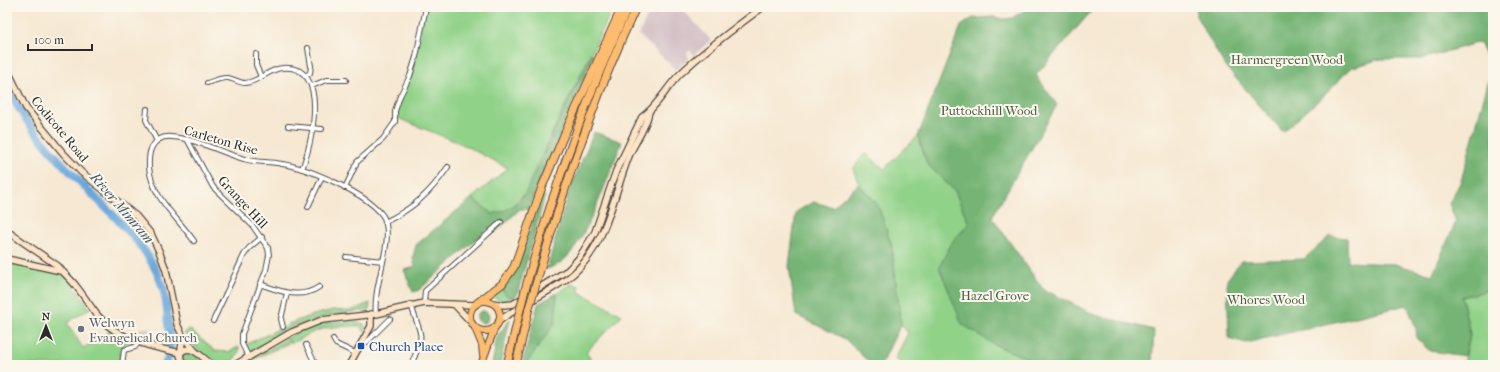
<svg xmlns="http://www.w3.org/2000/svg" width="1500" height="372" font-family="'IM FELL French Canon',serif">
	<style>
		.industrial { fill: #d2bec5 }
		.green { fill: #91d289; stroke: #5e7e5a }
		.forest { fill: #74b475; stroke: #507050 }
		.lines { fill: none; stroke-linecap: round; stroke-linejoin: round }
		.river { stroke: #69a7db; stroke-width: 8 }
		.street-casing { stroke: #494744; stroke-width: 6 }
		.secondary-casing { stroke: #494744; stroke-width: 8 }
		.primary-casing { stroke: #494744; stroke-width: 8 }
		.highway-casing { stroke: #494744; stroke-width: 9 }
		.street { stroke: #fff; stroke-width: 4 }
		.secondary { stroke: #fee4c6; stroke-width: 5.5 }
		.primary { stroke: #fdbc70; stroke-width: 6 }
		.highway { stroke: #fdbc70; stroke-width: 7 }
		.highway-bridge-casing { stroke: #494744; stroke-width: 9; stroke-linecap: butt }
		.highway-bridge { stroke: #fdbc70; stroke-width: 7 }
		.worship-dot { fill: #6b7280; stroke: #fbf7ec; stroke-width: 1.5 }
		.transit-dot { fill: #1a4fb4; stroke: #fbf7ec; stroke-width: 1.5 }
		.labels { text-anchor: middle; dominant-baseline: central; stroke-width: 4; stroke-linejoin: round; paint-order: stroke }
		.park-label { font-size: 13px; fill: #4a5d47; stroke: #fbf7ec }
		.street-label { font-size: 13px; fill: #2b2b2b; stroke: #fbf7ec }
		.worship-label { font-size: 13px; fill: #5b616d; stroke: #fbf7ec; text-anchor: start }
		.transit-label { font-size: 13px; fill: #164399; stroke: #fbf7ec; text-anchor: start }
		.water-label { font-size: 14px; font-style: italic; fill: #415669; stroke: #fbf7ec }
	</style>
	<rect width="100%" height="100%" fill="#fbf7ec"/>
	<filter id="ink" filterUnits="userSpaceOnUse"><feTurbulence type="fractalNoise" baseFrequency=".025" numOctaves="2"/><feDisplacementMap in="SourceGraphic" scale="8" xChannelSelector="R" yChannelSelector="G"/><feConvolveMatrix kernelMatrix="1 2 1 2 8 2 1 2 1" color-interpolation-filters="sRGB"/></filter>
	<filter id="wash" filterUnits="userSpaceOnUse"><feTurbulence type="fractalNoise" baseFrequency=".012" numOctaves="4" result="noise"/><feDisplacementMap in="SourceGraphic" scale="16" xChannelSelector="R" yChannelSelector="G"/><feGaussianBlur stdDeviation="0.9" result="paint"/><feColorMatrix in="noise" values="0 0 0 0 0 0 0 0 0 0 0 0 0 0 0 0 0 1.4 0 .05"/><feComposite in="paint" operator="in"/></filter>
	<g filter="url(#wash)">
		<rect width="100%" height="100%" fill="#f6e8d2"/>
		<g class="industrial">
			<path d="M651 7H680L711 40 694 55 690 50 687 53 689 59 676 70 639 35Z"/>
			<path d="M139 328H151L152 341 140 339Z"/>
		</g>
		<g class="green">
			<path d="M426 7H611L609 16 556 125 531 179 528 190 507 211 492 214 472 198 508 168 462 144 400 119 395 111 410 76Z"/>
			<path d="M918 136 927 164 955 191 969 224 953 241 995 345 1044 365H906L895 359 908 333 901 324 892 247 878 205 859 184 853 169 865 153 884 169Z"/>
			<path d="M7 261 61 273 68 278 90 308 67 323 83 348 104 336 111 329 128 340 120 353 119 365H7Z"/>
			<path d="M572 284 579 286V292L622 315 586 352 594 365H525L555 323 557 293Z"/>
			<path d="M503 286V292L513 297 502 301 491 296Z"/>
			<path d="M1493 289V365H1464L1470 335 1462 297Z"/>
			<path d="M370 303 369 310 332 315 299 325 288 324 313 315 333 310 350 311Z"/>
			<path d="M352 321 364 324 366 330 364 332 360 326C328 326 319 327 291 344L289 340V343L241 365 300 331 324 323Z"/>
			<path d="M288 326 299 327 253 352 247 350V344L279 329 281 332 283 331 281 329Z"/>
			<path d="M189 329 215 351 228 352 239 347V353L233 360 216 364C203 357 193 346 184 333Z"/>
			<path d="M189 351C195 353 200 358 200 365H186L183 356Z"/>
		</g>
		<g class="forest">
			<path d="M1030 7H1095L1036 75 1057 105 992 217 1043 289 1095 315 1154 330 1152 365H1044L995 345 962 324 939 267 953 241 969 224 955 191 927 164 918 136 961 26 973 18 994 17 1004 19 1012 18Z"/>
			<path d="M1196 7H1493V289L1462 297 1470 335 1465 356 1430 351 1417 339 1416 328 1407 305 1246 343 1229 338 1227 280 1241 261 1304 259 1330 236 1347 238 1348 262 1395 264 1432 275 1456 222 1449 203 1461 181 1492 68 1480 42 1421 59H1381L1350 68 1329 91 1283 132 1225 66 1196 16Z"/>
			<path d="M592 53 594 55 538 184 528 212V209H520L501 227 493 233 489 228 419 290 413 292 404 270 415 267 413 257 416 245 472 198 492 214C512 210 526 199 531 179Z"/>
			<path d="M594 132 622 142C608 175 591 230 568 256 563 262 555 266 547 269L569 191Z"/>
			<path d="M859 184 878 205 892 247 901 324 881 365H872L845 339 796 315 789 266 796 212 813 202 833 207Z"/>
			<path d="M542 195 545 196 517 295 513 297C508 297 506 296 503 292L504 287 515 272Z"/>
			<path d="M557 293 555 323 525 365H522L538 304Z"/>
			<circle cx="483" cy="317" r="6"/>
			<path d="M510 319 500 365H492L497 337Z"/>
		</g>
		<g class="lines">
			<path class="river" d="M7 87C27 129 62 164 94 196 120 222 150 249 162 285 167 297 167 312 168 324 170 337 173 355 164 365"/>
		</g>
	</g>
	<g filter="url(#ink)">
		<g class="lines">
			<g class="street-casing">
				<g id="street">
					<path d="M256 54V65L261 77"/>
					<path d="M305 76 310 73 311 66 308 48"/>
					<path d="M207 83C214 81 221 77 228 78 234 79 240 83 245 83 259 82 269 69 282 68 331 63 312 144 302 169"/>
					<path d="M312 86 326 80H346"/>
					<path d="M147 109 146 120 157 141"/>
					<path d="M288 126 322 129"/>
					<path d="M187 139 213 187 252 225 268 248 269 255 266 270 242 334V344L249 358"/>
					<path d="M345 188 357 162 383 139 395 122V111L400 96 410 76 416 57 426 7"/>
					<path d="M308 207 322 177"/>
					<path d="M385 222C414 208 430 193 448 167"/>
					<path d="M194 241C177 217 153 199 149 168 149 161 148 154 152 147 156 140 163 136 172 137 197 139 220 152 244 159 256 163 269 161 282 164 309 168 368 194 383 216 396 238 372 286 376 314"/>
					<path d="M346 257 383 261"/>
					<path d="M260 284C280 291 300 300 319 287"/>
					<path d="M424 303 425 291 501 222"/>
					<path d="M213 321 244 255 249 248 262 237"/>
					<path d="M283 327 281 319 287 293"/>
					<path d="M333 339 336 344 355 353"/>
					<path d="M367 342 390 319"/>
					<path d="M306 345 316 365"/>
					<path d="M122 365 124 350 135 347 138 343"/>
					<path d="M411 365C427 329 420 338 411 304"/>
				</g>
			</g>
			<g class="secondary-casing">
				<g id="secondary">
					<path d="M7 69 26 108 63 153 81 172 136 216 151 234 159 251 166 270 177 324 183 337 195 351"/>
					<path d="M7 231 58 266C63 273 70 278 76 286 84 296 90 306 98 316 119 340 151 347 181 353"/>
					<path d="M7 259 61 271"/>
					<path d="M492 303 504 305 513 304 568 270 579 258 595 232 616 171 642 117C657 107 666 88 679 75 705 50 734 28 763 7"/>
					<path d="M455 305 471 322"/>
					<path d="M499 321C522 303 551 293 573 274 607 244 613 196 629 156 635 142 646 128 649 112"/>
					<path d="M181 352C193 342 203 361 214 365"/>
					<path d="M183 365 180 355 183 337"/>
					<path d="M235 365 292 332 322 320 376 314 424 303 475 305"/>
					<path d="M349 365 371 326V314"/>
				</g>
			</g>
			<g class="primary-casing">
				<g id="primary">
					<circle cx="485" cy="316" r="15"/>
					<path d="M475 328 482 345 483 355"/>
					<path d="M481 365 495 327"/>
				</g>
			</g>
			<g class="highway-casing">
				<g id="highway">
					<path d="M536 284C563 189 595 96 636 7"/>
					<path d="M525 290C552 193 586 98 628 7"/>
					<path d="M477 303 502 284 514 267 542 187 564 135 622 7"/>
					<path d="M507 365 519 314"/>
					<path d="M516 365 529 308"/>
				</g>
			</g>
			<use href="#street" class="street"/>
			<use href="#secondary" class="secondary"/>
			<use href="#primary" class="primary"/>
			<use href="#highway" class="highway"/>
			<g class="highway-bridge-casing">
				<g id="highway-bridge">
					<path d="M529 308 536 284"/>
					<path d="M519 314 525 290"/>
				</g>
			</g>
			<use href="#highway-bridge" class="highway-bridge"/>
		</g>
	</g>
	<circle class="worship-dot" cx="81" cy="329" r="4"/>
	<rect class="transit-dot" x="357" y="342" width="8" height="8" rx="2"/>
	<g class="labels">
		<g class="park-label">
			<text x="1287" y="59">Harmergreen Wood</text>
			<text x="989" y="110">Puttockhill Wood</text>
			<text x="995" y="295">Hazel Grove</text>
			<text x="1266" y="299">Whores Wood</text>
		</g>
		<g class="street-label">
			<text transform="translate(60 129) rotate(50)">Codicote Road</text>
			<text transform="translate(221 140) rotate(16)">Carleton Rise</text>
			<text transform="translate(243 202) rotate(47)">Grange Hill</text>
		</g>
		<g class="worship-label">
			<text x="89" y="322">Welwyn<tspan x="89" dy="15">Evangelical Church</tspan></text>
		</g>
		<g class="transit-label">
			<text x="369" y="346">Church Place</text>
		</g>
		<g class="water-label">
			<text transform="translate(122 208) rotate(49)">River Mimram</text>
		</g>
	</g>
	<rect width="1500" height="372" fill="none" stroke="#fbf7ec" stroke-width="24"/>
	<g transform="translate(46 326)" stroke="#fbf7ec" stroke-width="3" paint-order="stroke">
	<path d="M0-3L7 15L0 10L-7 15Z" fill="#2b2b2b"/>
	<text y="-6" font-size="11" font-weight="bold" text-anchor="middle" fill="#2b2b2b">N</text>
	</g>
	<path d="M28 44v6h64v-6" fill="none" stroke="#2b2b2b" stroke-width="2"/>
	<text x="34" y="44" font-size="12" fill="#2b2b2b" stroke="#fbf7ec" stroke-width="3" paint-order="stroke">100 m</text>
</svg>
